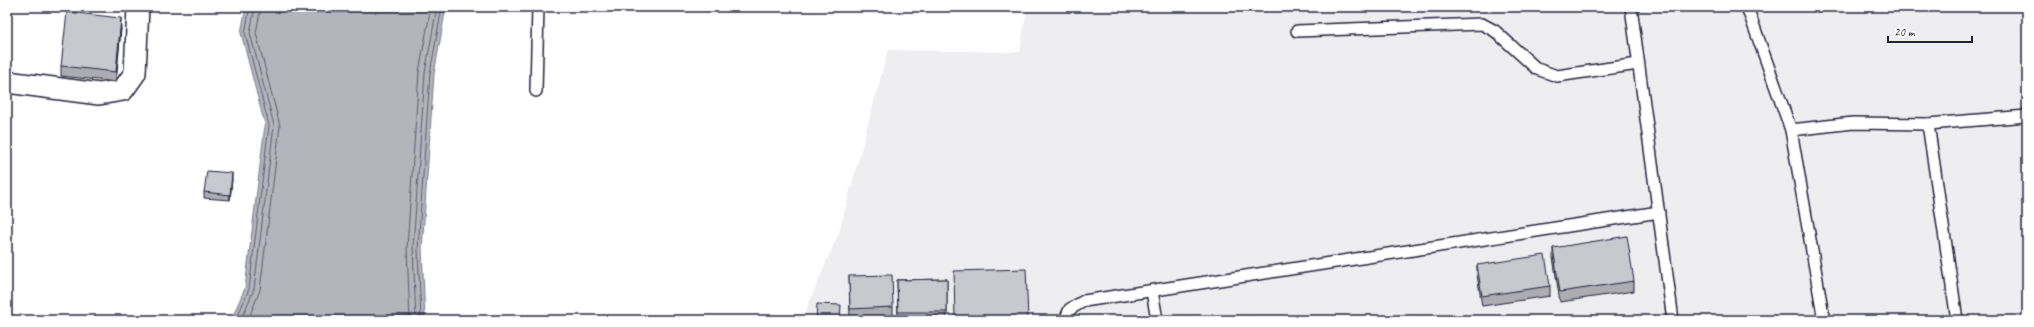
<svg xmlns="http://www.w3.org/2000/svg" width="2034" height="327" font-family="Caveat,sans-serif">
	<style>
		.built { fill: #eeeef1 }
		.water { fill: #b4b4bc; stroke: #7a7a88 }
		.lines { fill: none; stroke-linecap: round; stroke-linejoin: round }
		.shore { stroke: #5c5c6f; stroke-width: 1 }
		.service-casing { stroke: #22223b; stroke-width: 14 }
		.minor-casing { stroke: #22223b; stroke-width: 24 }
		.service { stroke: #fff; stroke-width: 11 }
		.minor { stroke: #fff; stroke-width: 21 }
		.wall { fill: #acacb2; stroke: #22223b }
		.shaded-wall { fill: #8c8c91; stroke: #22223b }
		.building { fill: #c8c8cf; stroke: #22223b }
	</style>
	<rect width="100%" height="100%" fill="#fff"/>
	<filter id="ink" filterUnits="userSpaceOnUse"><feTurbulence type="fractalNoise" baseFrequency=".025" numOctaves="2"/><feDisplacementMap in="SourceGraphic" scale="8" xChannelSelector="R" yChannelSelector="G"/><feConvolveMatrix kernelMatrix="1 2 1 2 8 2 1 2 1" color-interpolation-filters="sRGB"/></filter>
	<g filter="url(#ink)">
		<path class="built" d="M1027 7H2027V320H802L839 232 888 50 1020 52Z"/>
		<path class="water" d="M246 7H446L434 74 422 249 425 320H231L245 288 265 125 241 33Z"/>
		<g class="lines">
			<g class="shore">
				<path d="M236 320 249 289 269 125 245 33 250 7"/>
				<path d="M241 320 254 289 274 125 250 33 255 7"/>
				<path d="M248 320 260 290 280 126 256 33 261 7"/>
				<path d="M410 320 407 248 419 72 431 7"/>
				<path d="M416 320 413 248 425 73 437 7"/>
				<path d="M421 320 418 249 430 73 442 7"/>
			</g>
			<g class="service-casing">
				<g id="service">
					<path d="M1631 7 1673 320"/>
					<path d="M1747 7 1791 130 1824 320"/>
					<path d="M1297 31 1482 24 1495 31 1537 69 1557 76 1638 64"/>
					<path d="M536 91 538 7"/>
					<path d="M1928 124 1957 320"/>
					<path d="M1791 130 1853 123 1928 124 2027 116"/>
					<path d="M1152 291 1157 320"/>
					<path d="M1065 320 1070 309 1084 301 1659 212"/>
				</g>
			</g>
			<g class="minor-casing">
				<path id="minor" d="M7 82 99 94 123 90 135 73 138 7"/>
			</g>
			<use href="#service" class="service"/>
			<use href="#minor" class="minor"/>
		</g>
		<g class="wall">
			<path d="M121 28 116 82 61 76V66Z"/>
			<path d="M232 179 230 200 204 198V192Z"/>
			<path d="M1553 248 1634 281V291L1560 302 1553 257Z"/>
			<path d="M1477 265 1550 286V296L1482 306 1477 275Z"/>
			<path d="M849 276 893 307V317L850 319Z"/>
			<path d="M947 279V320H898L897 280Z"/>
		</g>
		<g class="shaded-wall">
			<path d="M121 18V28L116 82V72Z"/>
			<path d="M232 173V179L230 200V195Z"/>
		</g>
		<g class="building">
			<path d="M67 12 121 18 116 72 61 66Z"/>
			<path d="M207 171 232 173 230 195 204 192Z"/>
			<path d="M1627 236 1634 281 1560 292 1553 248Z"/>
			<path d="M1545 255 1550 286 1482 296 1477 265Z"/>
			<path d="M1026 269 1028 320H955L954 271Z"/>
			<path d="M892 275 893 307 850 309 849 276Z"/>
			<path d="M947 279V312H898L897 280Z"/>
			<path d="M817 304 841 305 840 320H816Z"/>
		</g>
	</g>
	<rect width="2034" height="327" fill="none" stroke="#fff" stroke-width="24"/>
	<rect x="12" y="12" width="2010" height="303" fill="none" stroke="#22223b" stroke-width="1.5" filter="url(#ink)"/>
	<path d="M1888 36v6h84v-6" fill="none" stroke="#22223b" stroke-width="2"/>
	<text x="1894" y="36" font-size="12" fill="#22223b" stroke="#ffffff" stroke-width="3" paint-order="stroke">20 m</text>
</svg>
